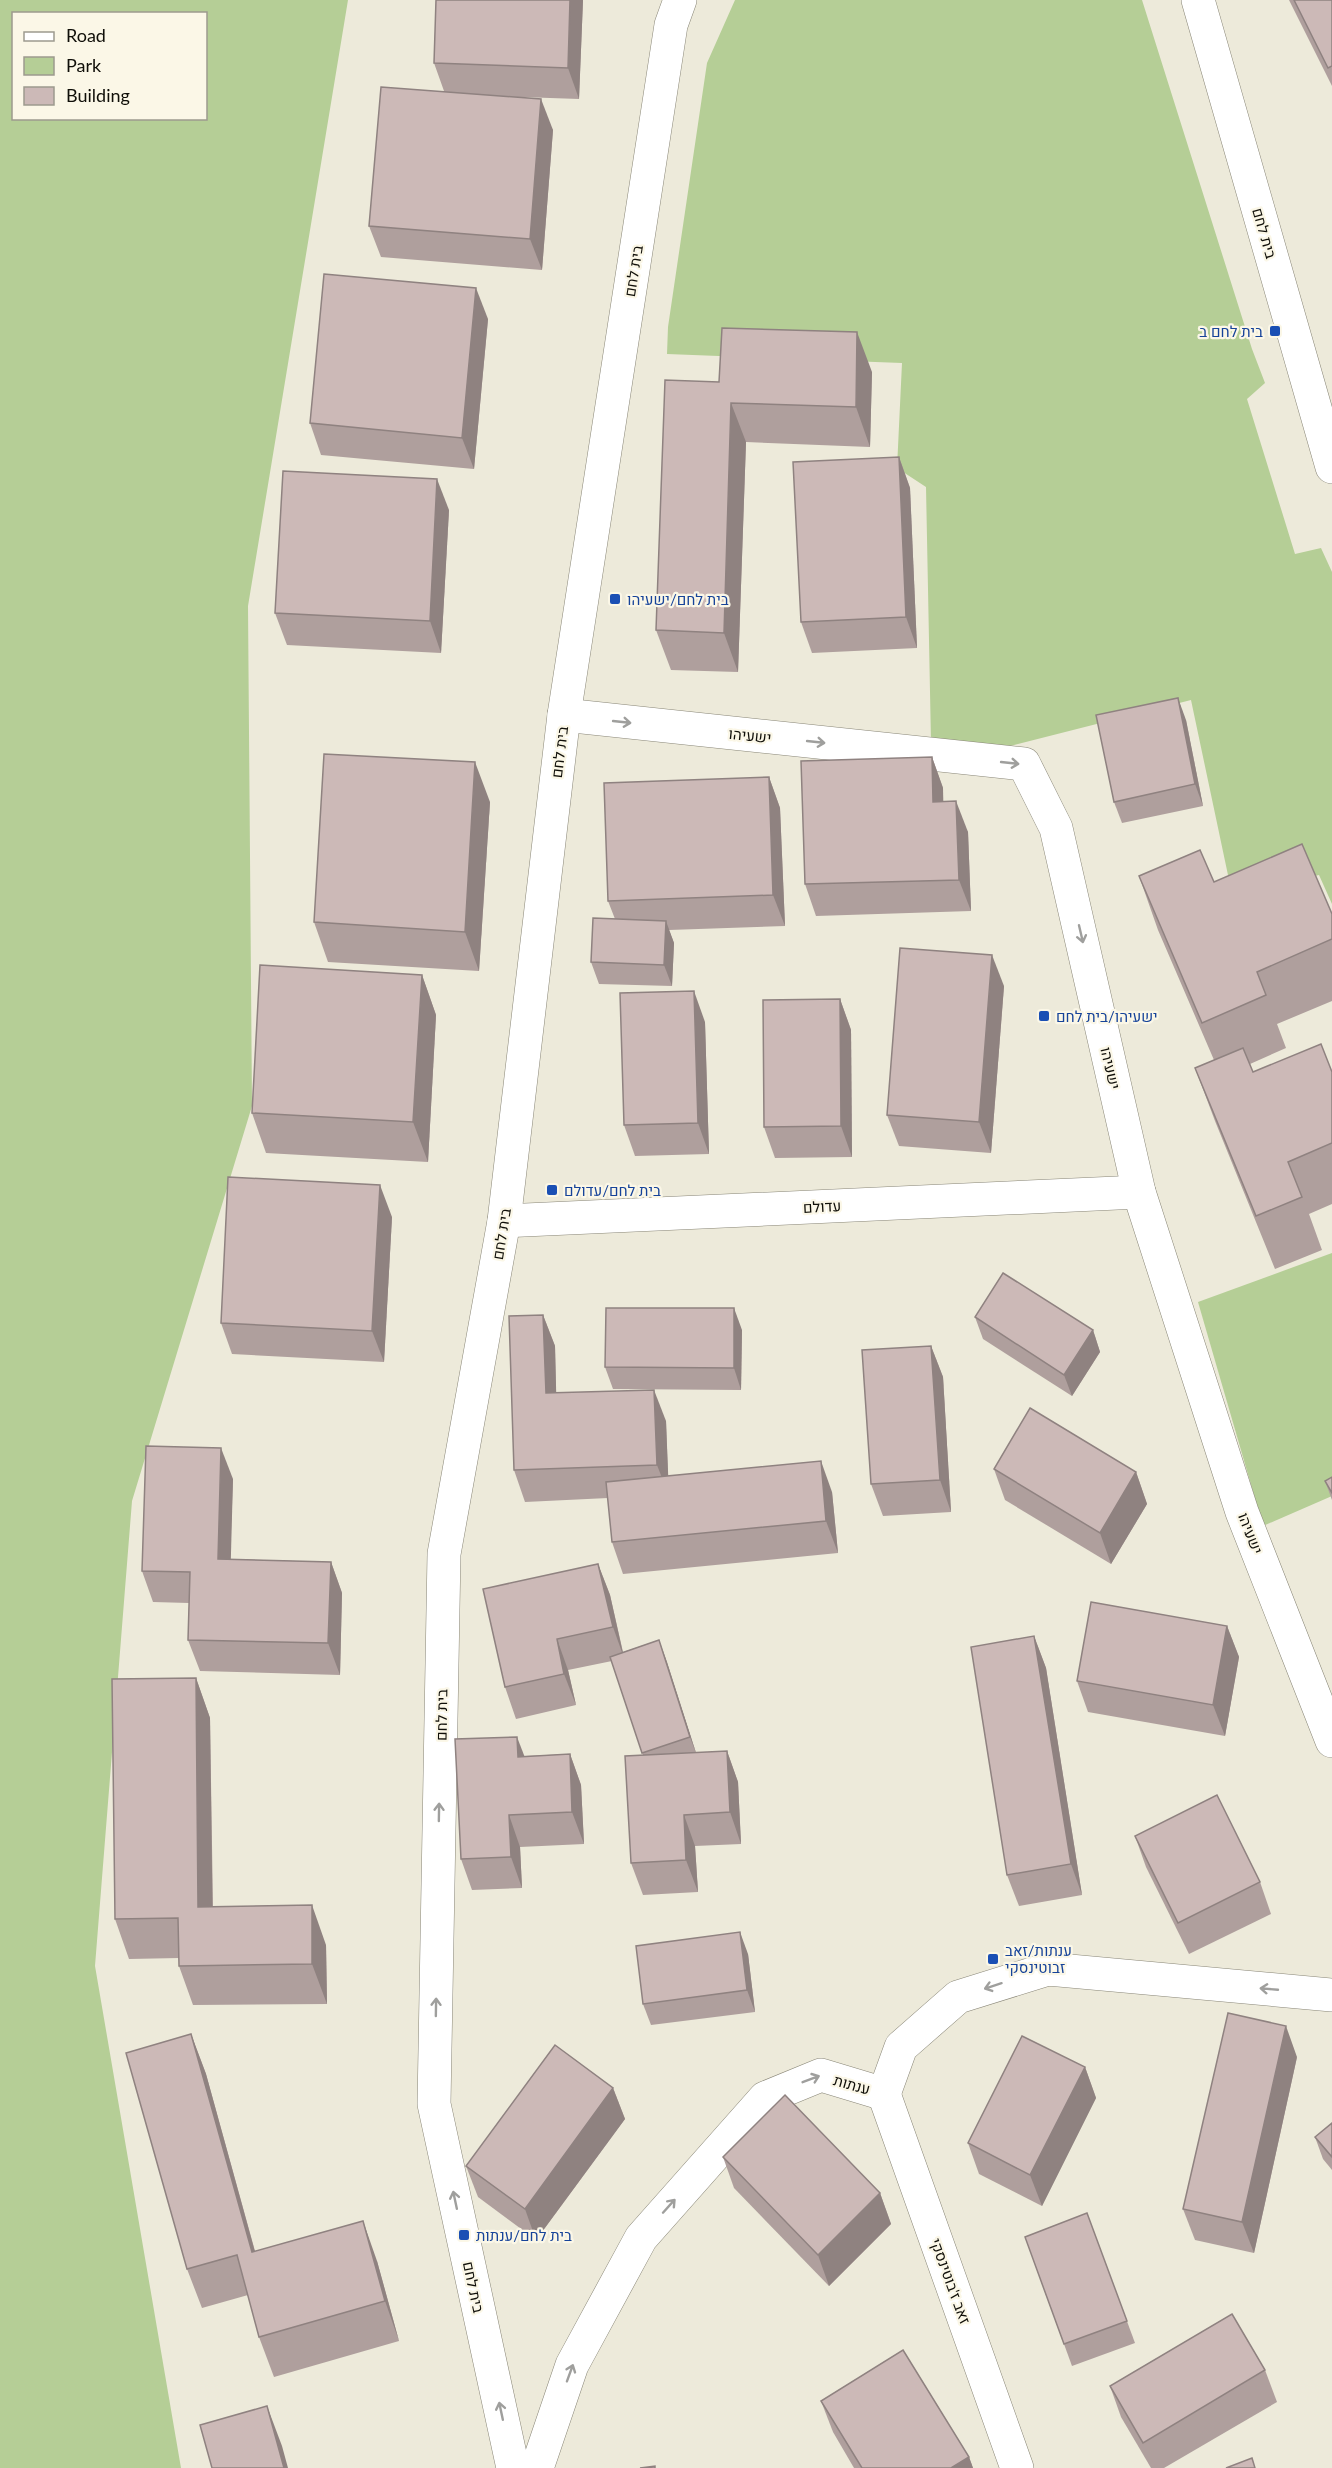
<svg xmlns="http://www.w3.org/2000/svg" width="1332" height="2468" font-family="Lato,Heebo,sans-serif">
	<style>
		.green { fill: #b5ce96; fill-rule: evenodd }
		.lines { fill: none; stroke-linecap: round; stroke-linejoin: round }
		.street-casing { stroke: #898677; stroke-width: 34 }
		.street { stroke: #fff; stroke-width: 33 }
		.wall { fill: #af9f9d }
		.shaded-wall { fill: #8f8280 }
		.building { fill: #ccb9b7; stroke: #8f8280; stroke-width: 1.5 }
		.oneway { stroke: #9f9f9d }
		.transit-dot { fill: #1a4fb4; stroke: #fbf7e7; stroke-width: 2 }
		.labels { text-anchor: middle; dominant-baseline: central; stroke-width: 4.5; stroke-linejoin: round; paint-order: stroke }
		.street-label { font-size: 15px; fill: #100f09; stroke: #fbf7e7 }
		.transit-label { font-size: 15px; fill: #164399; stroke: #fbf7e7; text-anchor: start }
	</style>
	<rect width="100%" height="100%" fill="#edeada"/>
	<g class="green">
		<path d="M0 0H348L248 606 252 1106 132 1501 95 1966 181 2468H0ZM14 14H206V118H14Z"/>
		<path d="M735 0H1142L1252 349 1265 383 1247 399 1295 554 1321 548 1332 572V904L1319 875 1232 894 1191 700 1006 747 931 742 926 487 897 468 902 363 667 354 668 327 707 63Z"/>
		<path d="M1332 1253V1496L1263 1526 1198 1302Z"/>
	</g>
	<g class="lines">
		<g class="street-casing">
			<g id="street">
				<path d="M1198 0 1332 467"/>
				<path d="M564 715 1024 764 1056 828 1139 1192 1242 1512 1332 1741"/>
				<path d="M504 1221 1139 1192"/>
				<path d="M884 2094 901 2047 958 1997 1048 1969 1332 1995"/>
				<path d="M884 2094 1017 2468"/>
				<path d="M513 2468 434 2104 444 1554 504 1221 564 715 671 25 680 0"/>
				<path d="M537 2468 572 2365 641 2238 765 2098 821 2075 884 2094"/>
			</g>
		</g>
		<use href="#street" class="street"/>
	</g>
	<g class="wall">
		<path d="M436 0H583L579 99 521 97 553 130 542 270 381 257 369 226 444 91 434 63Z"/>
		<path d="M1289 0H1332V86Z"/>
		<path d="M488 319 474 469 321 455 310 423Z"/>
		<path d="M872 372 870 447 746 442 738 672 671 670 656 630 719 382Z"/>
		<path d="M899 457 910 488 917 648 812 653 801 622Z"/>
		<path d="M449 510 441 653 287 645 275 613Z"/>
		<path d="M1186 720 1203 806 1122 823 1114 802Z"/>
		<path d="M932 757 943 788V802L968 832 971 911 816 916 805 884Z"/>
		<path d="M769 777 780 808 785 926 669 930 674 943 672 986 599 984 591 962 615 919 608 901Z"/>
		<path d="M490 802 479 971 328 962 314 922Z"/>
		<path d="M1139 876 1214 882 1332 914V1001L1277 1024 1286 1048 1250 1064 1253 1072H1332V1204L1309 1214 1322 1250 1275 1269 1215 1121 1195 1068 1214 1060 1158 930Z"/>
		<path d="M422 975 436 1015 428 1162 266 1153 252 1113Z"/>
		<path d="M1004 986 991 1153 899 1146 887 1115Z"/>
		<path d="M840 999 851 1030 852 1157 775 1158 764 1127Z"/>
		<path d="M705 1022 709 1154 635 1156 624 1125Z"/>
		<path d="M392 1217 384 1362 232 1354 221 1323Z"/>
		<path d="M543 1315 555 1346 556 1393 666 1421 668 1476 832 1492 838 1553 623 1574 612 1542 608 1498 525 1502 514 1470Z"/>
		<path d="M975 1317 1093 1330 1100 1352 1072 1396 983 1339Z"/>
		<path d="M742 1330 741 1390 613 1389 605 1367Z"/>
		<path d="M931 1346 943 1377 951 1512 883 1516 871 1484Z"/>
		<path d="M994 1469 1136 1472 1147 1504 1111 1564 1005 1500Z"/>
		<path d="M1332 1477V1500L1325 1481Z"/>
		<path d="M233 1479 230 1559 331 1562 342 1593 340 1675 200 1671 188 1640 189 1603 153 1602 142 1571Z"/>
		<path d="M598 1564 610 1595 623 1652 659 1640 696 1753 727 1751 738 1782 741 1844 695 1846 698 1892 643 1895 631 1863 643 1755 612 1661 568 1670 576 1705 516 1719 505 1687Z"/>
		<path d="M1227 1626 1239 1657 1225 1736 1088 1712 1077 1681Z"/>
		<path d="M1034 1636 1046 1668 1082 1895 1019 1906 1007 1875Z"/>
		<path d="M196 1678 210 1718 213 1907 326 1945 327 2004 193 2005 179 1966V1958L129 1959 115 1919Z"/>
		<path d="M570 1754 581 1785 584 1844 520 1847 522 1888 472 1890 461 1859 524 1756Z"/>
		<path d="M1135 1836 1260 1882 1271 1914 1189 1954 1146 1867Z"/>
		<path d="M748 1954 755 2012 651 2025 643 2004Z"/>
		<path d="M191 2034 206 2074 255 2251 377 2261 399 2341 274 2377 259 2337 248 2295 202 2308 187 2269Z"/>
		<path d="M1297 2057 1254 2253 1195 2240 1183 2209Z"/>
		<path d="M1085 2067 1096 2098 1042 2206 979 2174 968 2143Z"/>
		<path d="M613 2088 625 2119 536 2240 478 2197 466 2166Z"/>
		<path d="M1332 2123V2170L1323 2159 1315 2137Z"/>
		<path d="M723 2157 880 2193 891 2224 829 2286 734 2188Z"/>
		<path d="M1087 2213 1135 2343 1072 2366 1025 2237Z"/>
		<path d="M1265 2370 1277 2402 1164 2468H1151L1121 2417 1110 2386Z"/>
		<path d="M821 2401 969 2457 973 2468H854L833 2432Z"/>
	</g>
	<g class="shaded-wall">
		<path d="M570 0H583L579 99 568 68Z"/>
		<path d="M541 99 553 130 542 270 530 239Z"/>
		<path d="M476 288 488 319 474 469 462 438Z"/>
		<path d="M857 332 872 372 870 447 856 407Z"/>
		<path d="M731 403 746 442 738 672 724 633Z"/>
		<path d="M899 457 910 488 917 648 906 617Z"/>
		<path d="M437 479 449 510 441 653 430 621Z"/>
		<path d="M1178 698 1186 720 1203 806 1195 784Z"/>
		<path d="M932 757 943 788 944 833 933 802Z"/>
		<path d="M475 762 490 802 479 971 465 932Z"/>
		<path d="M769 777 780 808 785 926 773 895Z"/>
		<path d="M956 801 968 832 971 911 959 880Z"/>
		<path d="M666 921 674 943 672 986 664 965Z"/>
		<path d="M992 955 1004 986 991 1153 979 1122Z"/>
		<path d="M422 975 436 1015 428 1162 413 1122Z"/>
		<path d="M694 991 705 1022 709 1154 698 1123Z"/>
		<path d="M840 999 851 1030 852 1157 841 1126Z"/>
		<path d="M380 1185 392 1217 384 1362 372 1331Z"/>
		<path d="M734 1308 742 1330 741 1390 734 1368Z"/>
		<path d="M543 1315 555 1346 557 1425 546 1393Z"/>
		<path d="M1093 1330 1100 1352 1072 1396 1064 1375Z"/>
		<path d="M931 1346 943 1377 951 1512 940 1480Z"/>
		<path d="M654 1390 666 1421 669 1496 657 1465Z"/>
		<path d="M221 1448 233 1479 230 1590 218 1559Z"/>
		<path d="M821 1461 832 1492 838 1553 826 1521Z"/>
		<path d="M1136 1472 1147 1504 1111 1564 1100 1533Z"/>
		<path d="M331 1562 342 1593 340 1675 328 1643Z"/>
		<path d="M598 1564 610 1595 624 1658 613 1627Z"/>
		<path d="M1227 1626 1239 1657 1225 1736 1213 1705Z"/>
		<path d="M1034 1636 1046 1668 1082 1895 1071 1864Z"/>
		<path d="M557 1639 568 1670 576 1705 564 1674Z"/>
		<path d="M659 1640 667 1662 698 1759 690 1737Z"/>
		<path d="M196 1678 210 1718 213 1947 198 1907Z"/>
		<path d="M517 1737 529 1768 518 1757Z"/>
		<path d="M727 1751 738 1782 741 1844 730 1812Z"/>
		<path d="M570 1754 581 1785 584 1844 572 1812Z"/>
		<path d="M509 1815 520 1847 522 1888 511 1857Z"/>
		<path d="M684 1815 695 1846 698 1892 686 1860Z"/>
		<path d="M312 1905 326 1945 327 2004 312 1964Z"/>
		<path d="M740 1932 748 1954 755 2012 747 1990Z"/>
		<path d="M1286 2026 1297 2057 1254 2253 1242 2222Z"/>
		<path d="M191 2034 206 2074 266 2292 252 2252Z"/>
		<path d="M1085 2067 1096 2098 1042 2206 1030 2175Z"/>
		<path d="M613 2088 625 2119 536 2240 525 2209Z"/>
		<path d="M880 2193 891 2224 829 2286 818 2255Z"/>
		<path d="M363 2221 377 2261 399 2341 385 2301Z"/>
		<path d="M267 2406 282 2446 288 2468H284Z"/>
		<path d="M969 2457 973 2468H951Z"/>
	</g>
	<g class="building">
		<path d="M436 0H570L568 68 434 63Z"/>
		<path d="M1294 0H1332V66L1328 68Z"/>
		<path d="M381 87 541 99 530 239 369 226Z"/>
		<path d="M324 274 476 288 462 438 310 423Z"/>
		<path d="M722 328 857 332 856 407 731 403 724 633 656 630 665 380 719 382Z"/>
		<path d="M899 457 906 617 801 622 793 462Z"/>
		<path d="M283 471 437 479 430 621 275 613Z"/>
		<path d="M1178 698 1195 784 1114 802 1096 715Z"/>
		<path d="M324 754 475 762 465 932 314 922Z"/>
		<path d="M932 757 933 802 956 801 959 880 805 884 801 761Z"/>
		<path d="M769 777 773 895 608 901 604 783Z"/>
		<path d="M1302 844 1332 914V939L1257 972 1266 995 1202 1023 1139 876 1200 850 1214 882Z"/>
		<path d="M593 918 666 921 664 965 591 962Z"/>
		<path d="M900 948 992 955 979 1122 887 1115Z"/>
		<path d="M260 965 422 975 413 1122 252 1113Z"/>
		<path d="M694 991 698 1123 624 1125 620 993Z"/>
		<path d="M840 999 841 1126 764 1127 763 1000Z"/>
		<path d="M1321 1044 1332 1072V1143L1288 1162 1302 1197 1256 1216 1195 1068 1243 1048 1253 1072Z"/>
		<path d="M228 1177 380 1185 372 1331 221 1323Z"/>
		<path d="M1003 1273 1093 1330 1064 1375 975 1317Z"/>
		<path d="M606 1308H734V1368L605 1367Z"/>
		<path d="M543 1315 546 1393 654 1390 657 1465 514 1470 509 1316Z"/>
		<path d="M931 1346 940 1480 871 1484 862 1350Z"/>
		<path d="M1030 1408 1136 1472 1100 1533 994 1469Z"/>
		<path d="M146 1446 221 1448 218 1559 331 1562 328 1643 188 1640 190 1572 142 1571Z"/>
		<path d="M821 1461 826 1521 612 1542 606 1482Z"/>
		<path d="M1332 1477V1493L1325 1481Z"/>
		<path d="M598 1564 613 1627 557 1639 564 1674 505 1687 483 1589Z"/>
		<path d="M1091 1602 1227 1626 1213 1705 1077 1681Z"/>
		<path d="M1034 1636 1071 1864 1007 1875 971 1647Z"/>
		<path d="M659 1640 690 1737 642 1753 610 1657Z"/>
		<path d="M196 1678 198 1907 312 1905V1964L179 1966 178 1918 115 1919 112 1679Z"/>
		<path d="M517 1737 518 1757 570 1754 572 1812 509 1815 511 1857 461 1859 455 1739Z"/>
		<path d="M727 1751 730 1812 684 1815 686 1860 631 1863 625 1756Z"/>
		<path d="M1217 1795 1260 1882 1178 1923 1135 1836Z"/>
		<path d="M740 1932 747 1990 643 2004 636 1946Z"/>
		<path d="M1228 2013 1286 2026 1242 2222 1183 2209Z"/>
		<path d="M191 2034 252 2252 363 2221 385 2301 259 2337 237 2255 187 2269 126 2053Z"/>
		<path d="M1022 2036 1085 2067 1030 2175 968 2143Z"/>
		<path d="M555 2045 613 2088 525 2209 466 2166Z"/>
		<path d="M785 2095 880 2193 818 2255 723 2157Z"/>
		<path d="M1332 2123V2157L1315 2137Z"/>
		<path d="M1087 2213 1127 2321 1064 2344 1025 2237Z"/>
		<path d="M1232 2314 1265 2370 1143 2443 1110 2386Z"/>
		<path d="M903 2350 969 2457 951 2468H862L821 2401Z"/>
		<path d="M267 2406 284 2468H212L200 2425Z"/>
		<path d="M1252 2458 1255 2468H1226Z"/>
		<path d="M655 2466V2468H640Z"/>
	</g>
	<defs><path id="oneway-shaft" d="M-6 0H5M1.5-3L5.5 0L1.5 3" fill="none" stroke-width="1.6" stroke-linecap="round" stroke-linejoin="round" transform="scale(1.5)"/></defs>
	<g class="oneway">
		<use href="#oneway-shaft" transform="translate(622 722) rotate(6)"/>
		<use href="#oneway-shaft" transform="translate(816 742) rotate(6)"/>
		<use href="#oneway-shaft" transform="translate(1010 763) rotate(6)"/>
		<use href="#oneway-shaft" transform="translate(1081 934) rotate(77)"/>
		<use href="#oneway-shaft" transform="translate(439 1812) rotate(-89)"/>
		<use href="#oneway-shaft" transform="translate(993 1986) rotate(162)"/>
		<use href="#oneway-shaft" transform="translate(1269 1989) rotate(-175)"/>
		<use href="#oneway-shaft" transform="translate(436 2007) rotate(-89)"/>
		<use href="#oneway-shaft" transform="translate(811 2079) rotate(-21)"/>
		<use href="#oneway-shaft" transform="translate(455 2200) rotate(-102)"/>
		<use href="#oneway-shaft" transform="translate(669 2206) rotate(-48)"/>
		<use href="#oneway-shaft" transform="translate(570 2373) rotate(-70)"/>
		<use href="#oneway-shaft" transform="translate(501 2411) rotate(-102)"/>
	</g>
	<g class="transit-dot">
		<rect x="1269" y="325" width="12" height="12" rx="3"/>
		<rect x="609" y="593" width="12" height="12" rx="3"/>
		<rect x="1038" y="1010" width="12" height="12" rx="3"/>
		<rect x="546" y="1184" width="12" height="12" rx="3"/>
		<rect x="987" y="1953" width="12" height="12" rx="3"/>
		<rect x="458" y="2229" width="12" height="12" rx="3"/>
	</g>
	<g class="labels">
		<g class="street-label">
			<text transform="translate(1265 233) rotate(74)">בית לחם</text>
			<text transform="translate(633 271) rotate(-81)">בית לחם</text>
			<text transform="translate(750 735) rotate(6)">ישעיהו</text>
			<text transform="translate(559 752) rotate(-83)">בית לחם</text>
			<text transform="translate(1111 1068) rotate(77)">ישעיהו</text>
			<text transform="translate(822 1206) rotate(-3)">עדולם</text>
			<text transform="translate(501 1234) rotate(-81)">בית לחם</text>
			<text transform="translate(1251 1533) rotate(69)">ישעיהו</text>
			<text transform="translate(441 1715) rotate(-89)">בית לחם</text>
			<text transform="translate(852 2084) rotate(16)">ענתות</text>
			<text transform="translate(951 2281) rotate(70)">זאב ז'בוטינסקי</text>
			<text transform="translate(474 2287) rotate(78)">בית לחם</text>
		</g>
		<g class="transit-label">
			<text x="1263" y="331" text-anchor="end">בית לחם ב</text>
			<text x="627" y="599">בית לחם/ישעיהו</text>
			<text x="1056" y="1016">ישעיהו/בית לחם</text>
			<text x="564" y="1190">בית לחם/עדולם</text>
			<text x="1005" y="1950">ענתות/זאב<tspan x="1005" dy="17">זבוטינסקי</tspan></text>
			<text x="476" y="2235">בית לחם/ענתות</text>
		</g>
	</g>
	<rect x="12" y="12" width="195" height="108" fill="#fbf7e7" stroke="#9d9a8e" stroke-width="1.5"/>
	<rect x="24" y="32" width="30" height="9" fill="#ffffff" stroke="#9d9a8e" stroke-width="1.5"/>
	<text x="66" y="42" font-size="18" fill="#100f09">Road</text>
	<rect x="24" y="57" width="30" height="18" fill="#b5ce96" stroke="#9d9a8e" stroke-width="1.5"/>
	<text x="66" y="72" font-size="18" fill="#100f09">Park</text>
	<rect x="24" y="87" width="30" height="18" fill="#ccb9b7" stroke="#9d9a8e" stroke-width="1.5"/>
	<text x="66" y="102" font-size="18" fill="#100f09">Building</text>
</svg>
